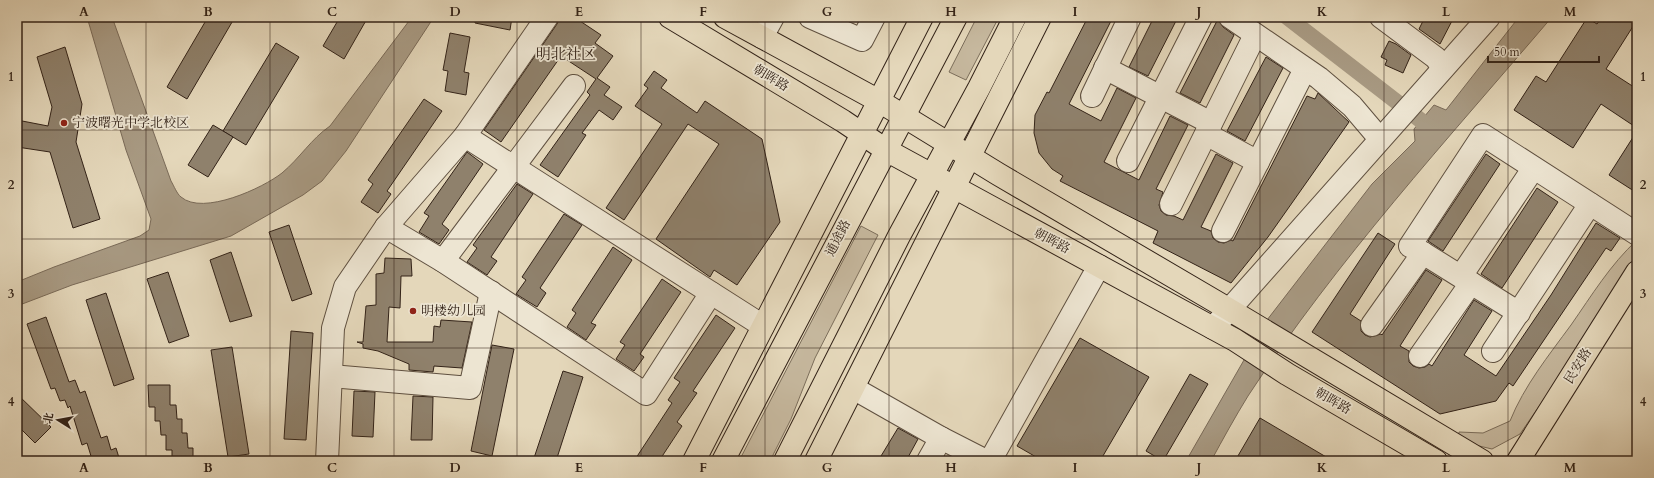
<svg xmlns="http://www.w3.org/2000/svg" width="1654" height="478" font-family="Cardo,'Noto Serif SC',serif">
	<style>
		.green { fill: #c6b89e; stroke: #7c6e5b }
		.water { fill: #a89a83; stroke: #796a58 }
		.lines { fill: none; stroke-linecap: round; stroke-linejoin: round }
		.canal { stroke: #a89a83; stroke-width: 16 }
		.building { fill: #8f816c; stroke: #332318 }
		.minor-casing { stroke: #5f5040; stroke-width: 24 }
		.major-casing { stroke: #332318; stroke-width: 24 }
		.minor { stroke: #ede5d2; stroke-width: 22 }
		.major { stroke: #e4d7ba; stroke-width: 22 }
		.grid { fill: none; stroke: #332318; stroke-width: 1; stroke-opacity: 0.55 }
		.poi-dot { fill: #8f2418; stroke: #ede5d2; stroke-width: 1.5 }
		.labels { text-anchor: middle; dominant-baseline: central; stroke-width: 3.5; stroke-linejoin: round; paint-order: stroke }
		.street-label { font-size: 13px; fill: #332318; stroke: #ede5d2 }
		.poi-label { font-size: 13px; fill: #332318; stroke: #ede5d2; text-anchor: start }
		.quarter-label { font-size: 15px; fill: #332318; stroke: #ede5d2 }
		.neatline { fill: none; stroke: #332318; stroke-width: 1.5 }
		.grid-label { font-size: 13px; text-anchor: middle; font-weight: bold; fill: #332318 }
	</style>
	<rect width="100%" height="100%" fill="#e4d7ba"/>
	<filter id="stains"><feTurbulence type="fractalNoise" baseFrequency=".005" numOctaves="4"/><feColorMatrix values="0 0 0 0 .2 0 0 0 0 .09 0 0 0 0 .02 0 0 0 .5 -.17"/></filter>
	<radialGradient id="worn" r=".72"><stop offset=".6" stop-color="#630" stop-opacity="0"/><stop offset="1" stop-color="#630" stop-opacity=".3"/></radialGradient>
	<g class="green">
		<path d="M977 17H999L966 80 949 72Z"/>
		<path d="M861 226 878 235 815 358 791 419 770 461H739Z"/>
		<path d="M1637 240V258L1586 338 1520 434 1492 449 1458 441 1459 432 1483 433 1510 421C1524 386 1549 355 1571 325 1592 295 1610 265 1637 240Z"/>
	</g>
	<g class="water">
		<path d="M87 17H112L171 181C174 186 177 194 181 197 203 216 263 188 282 173 300 158 311 139 330 126L412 17H434L346 151 322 181 303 195 231 236 72 285 17 306V282L54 267 140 236 149 230 151 219 126 150Z"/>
		<path d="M1519 17H1552C1447 140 1337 260 1248 396 1235 417 1223 439 1211 461H1186L1267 320 1372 184 1415 141 1414 129 1434 105 1446 110Z"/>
	</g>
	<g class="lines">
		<path class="canal" d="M1287 17 1437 133"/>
	</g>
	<g class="building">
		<path d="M208 17H235L187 99 167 87Z"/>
		<path d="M340 17H368L344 59 323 46Z"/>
		<path d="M475 17H512L510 30 475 23Z"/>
		<path d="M560 17H574L601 35 595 43 613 56 597 78 610 87 604 95 622 107 613 120 599 110 582 133 586 135 558 177 540 165 590 95 587 92 596 79 561 56 501 142 484 130 557 24Z"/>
		<path d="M1088 17H1113L1069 104 1101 121 1117 88 1136 98 1104 162 1139 180 1170 116 1188 125 1156 189 1163 192 1159 205 1161 211 1166 215 1174 216 1183 220 1216 154 1233 163 1201 227 1211 231 1213 238 1218 242 1224 243 1231 240 1233 241 1307 96 1315 99 1318 93 1349 122 1268 237 1231 283 1153 243 1158 231 1060 181 1063 176 1052 169 1039 153 1034 133 1035 115 1047 92 1049 93Z"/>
		<path d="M1154 17H1178L1148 76 1129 67Z"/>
		<path d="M1425 17H1454L1440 44 1419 29Z"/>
		<path d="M1602 17H1637V20L1606 69 1637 89V128L1601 104 1573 148 1514 110 1536 76 1546 82 1587 18 1597 24Z"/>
		<path d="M1218 19 1223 27 1234 35 1200 103 1180 93Z"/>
		<path d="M450 33 470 37 464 72 469 73 466 95 445 91 448 71 443 70Z"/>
		<path d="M1389 41 1396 44 1411 55 1403 73 1385 65 1387 60 1381 57Z"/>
		<path d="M276 43 299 57 246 145 223 131Z"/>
		<path d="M65 47 82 104 76 142 100 219 73 228 50 152 17 147V120L48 126 52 107 37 57Z"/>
		<path d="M1266 57 1283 68 1245 141 1227 131Z"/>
		<path d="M654 71 667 80 661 88 697 113 705 101 762 139 780 222 737 285 714 270 710 277 656 239 719 144 688 124 624 220 606 208 662 124 635 106 648 88 644 85Z"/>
		<path d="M424 99 442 111 387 191 391 194 378 213 361 202 373 184 368 180Z"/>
		<path d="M213 125 233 137 208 177 188 165Z"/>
		<path d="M1637 131V193L1609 175Z"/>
		<path d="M467 152 483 164 442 224 449 230 439 244 419 232 429 216 424 213Z"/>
		<path d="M1486 154 1500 164 1443 251 1428 241Z"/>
		<path d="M517 184 533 194 491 257 497 261 487 275 467 262 477 248 473 245Z"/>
		<path d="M1537 188 1558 202 1502 288 1481 274Z"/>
		<path d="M564 214 582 225 540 288 546 293 537 307 516 294 526 280 522 277Z"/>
		<path d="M1596 223 1620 238 1611 251 1606 248 1513 386 1509 383 1496 401 1440 414 1312 332 1378 233 1395 244 1350 314 1361 321V331L1365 335 1370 337 1381 334 1382 335 1426 270 1442 280 1400 346 1409 351V362L1413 366 1419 368 1425 367 1429 364 1432 366 1474 300 1492 311 1464 355 1496 376 1551 295Z"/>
		<path d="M289 225 312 294 292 301 269 232Z"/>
		<path d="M613 247 632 260 591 323 596 325 586 340 567 327 576 313 572 310Z"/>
		<path d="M231 252 252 316 230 322 210 260Z"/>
		<path d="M385 258 411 259 412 276H401L400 308 389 307 387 342H433L434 326 440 327 441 320 472 322 462 368 434 366 433 372 409 370V364L378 351 363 348V344L357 342H363L366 306 376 305V274L384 273Z"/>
		<path d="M168 272 189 336 169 343 147 279Z"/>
		<path d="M662 279 681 292 640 354 644 357 634 371 616 359 625 345 620 342Z"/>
		<path d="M106 293 134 379 114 386 86 300Z"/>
		<path d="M716 315 735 328 693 391 697 393 677 422 682 426 659 461H634L672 403 668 400 680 382 674 378Z"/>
		<path d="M46 317 69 382 75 380 80 393 85 391 101 438 107 436 111 450 116 448 120 461H84V459L91 456 87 443 82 445 70 406 68 408 65 400 60 401 55 388 51 389 27 324Z"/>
		<path d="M291 331 313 333 306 440 284 439Z"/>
		<path d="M1080 338 1149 377 1100 461H1043L1017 446Z"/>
		<path d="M492 345 514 349 492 456 471 451Z"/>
		<path d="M232 347 249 454 228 457 211 350Z"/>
		<path d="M563 371 583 377 556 461H533Z"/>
		<path d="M1190 374 1208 384 1163 461 1146 451Z"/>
		<path d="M148 385H170V405H176L177 419H182V433H187L188 448H193V461H172V450H166V435H161L160 421H155V407H149Z"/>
		<path d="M354 391 375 392 373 437 352 436Z"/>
		<path d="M17 394 51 427 35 443 17 425Z"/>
		<path d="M413 396 433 397 432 440H411Z"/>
		<path d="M1260 418 1333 461H1235Z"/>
		<path d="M898 428 918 439 906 461H878Z"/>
	</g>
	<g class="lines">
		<g class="minor-casing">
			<g id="minor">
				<path d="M810 17 862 40 874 17"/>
				<path d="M1230 17 1319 78 1352 106 1380 139"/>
				<path d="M1381 17 1436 58 1443 68"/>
				<path d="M762 37 773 17"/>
				<path d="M1105 68 1211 123"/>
				<path d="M1092 96 1130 17"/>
				<path d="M1206 134 1258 162"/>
				<path d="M465 136 763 326"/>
				<path d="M1128 161 1201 17"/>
				<path d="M1171 204 1255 35"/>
				<path d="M386 227 443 261 646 394 711 293"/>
				<path d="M1223 231 1305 69"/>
				<path d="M1423 253 1519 313"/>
				<path d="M443 261 574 86"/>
				<path d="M1461 276 1533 169"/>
				<path d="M1372 325 1423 253 1410 246 1483 135 1637 234"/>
				<path d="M1213 328 1489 17"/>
				<path d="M1493 351 1590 204"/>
				<path d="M1420 356 1471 283"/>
				<path d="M331 376 470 388 491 292"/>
				<path d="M853 388 941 438 986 461"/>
				<path d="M327 461 333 328 345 287 386 227 465 136 547 17"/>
				<path d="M928 461 941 438"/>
				<path d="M990 461 1099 266"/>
			</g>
		</g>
		<g class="major-casing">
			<g id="major">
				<path d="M670 17 843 121 886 150 1235 340 1287 374 1436 461"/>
				<path d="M725 17 879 101 998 174 1230 310 1482 461"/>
				<path d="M694 461 922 17"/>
				<path d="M723 461 956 17"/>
				<path d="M785 461 899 236 979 88 1015 17"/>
				<path d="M816 461 1040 17"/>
				<path d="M1518 461 1637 272"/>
			</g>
		</g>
		<use href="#minor" class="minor"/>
		<use href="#major" class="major"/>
	</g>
	<path class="grid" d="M146 17V461M270 17V461M394 17V461M517 17V461M641 17V461M765 17V461M889 17V461M1013 17V461M1137 17V461M1260 17V461M1384 17V461M1508 17V461M17 130H1637M17 239H1637M17 348H1637"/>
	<g class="poi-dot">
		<circle cx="64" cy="123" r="4"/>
		<circle cx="413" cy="311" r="4"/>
	</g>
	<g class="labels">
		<g class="street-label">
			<text transform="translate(771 78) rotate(31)">朝晖路</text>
			<text transform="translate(838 238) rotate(-63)">通途路</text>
			<text transform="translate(1052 241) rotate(28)">朝晖路</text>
			<text transform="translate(1578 366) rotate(-58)">民安路</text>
			<text transform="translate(1333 401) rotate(30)">朝晖路</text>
		</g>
		<g class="poi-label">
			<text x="72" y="123">宁波曙光中学北校区</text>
			<text x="421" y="311">明楼幼儿园</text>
		</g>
		<g class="quarter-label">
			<text x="566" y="54">明北社区</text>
		</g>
	</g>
	<rect width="1654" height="478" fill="none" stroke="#e4d7ba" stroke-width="44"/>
	<g transform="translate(58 420) rotate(281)" stroke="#ede5d2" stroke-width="3" paint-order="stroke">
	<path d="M0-3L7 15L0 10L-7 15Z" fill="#332318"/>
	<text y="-6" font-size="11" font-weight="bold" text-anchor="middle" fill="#332318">北</text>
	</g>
	<path d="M1488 56v6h111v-6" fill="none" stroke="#332318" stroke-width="2"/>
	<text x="1494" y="56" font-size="12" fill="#332318" stroke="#ede5d2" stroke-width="3" paint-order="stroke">50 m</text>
	<rect x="22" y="22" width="1610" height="434" class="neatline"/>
	<g class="grid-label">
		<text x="84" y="16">A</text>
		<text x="208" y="16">B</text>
		<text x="332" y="16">C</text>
		<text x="455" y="16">D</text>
		<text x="579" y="16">E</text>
		<text x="703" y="16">F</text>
		<text x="827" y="16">G</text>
		<text x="951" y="16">H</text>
		<text x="1075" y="16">I</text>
		<text x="1199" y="16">J</text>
		<text x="1322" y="16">K</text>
		<text x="1446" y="16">L</text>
		<text x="1570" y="16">M</text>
		<text x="11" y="81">1</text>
		<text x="1643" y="81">1</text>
		<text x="11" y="189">2</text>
		<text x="1643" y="189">2</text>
		<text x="11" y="298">3</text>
		<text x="1643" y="298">3</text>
		<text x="11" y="406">4</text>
		<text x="1643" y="406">4</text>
		<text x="84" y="472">A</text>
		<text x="208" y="472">B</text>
		<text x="332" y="472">C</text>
		<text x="455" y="472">D</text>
		<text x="579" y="472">E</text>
		<text x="703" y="472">F</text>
		<text x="827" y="472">G</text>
		<text x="951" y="472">H</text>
		<text x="1075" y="472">I</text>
		<text x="1199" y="472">J</text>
		<text x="1322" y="472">K</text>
		<text x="1446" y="472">L</text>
		<text x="1570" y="472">M</text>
	</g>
	<rect width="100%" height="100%" filter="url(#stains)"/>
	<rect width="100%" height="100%" fill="url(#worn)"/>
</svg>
